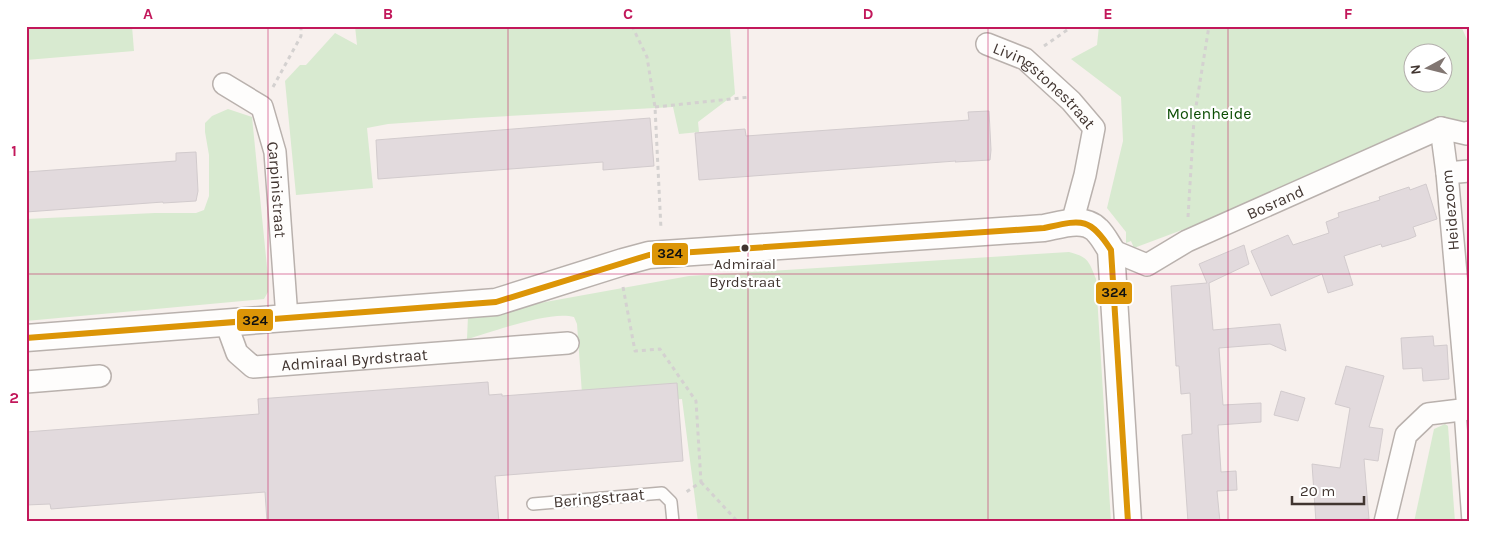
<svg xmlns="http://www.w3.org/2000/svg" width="1495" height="548" font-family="Karla,sans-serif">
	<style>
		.green { fill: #d8ead0; fill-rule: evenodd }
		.building { fill: #e2dadd; stroke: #d2cbcd }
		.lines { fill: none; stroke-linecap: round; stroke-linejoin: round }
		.service-casing { stroke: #b9b1ad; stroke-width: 14 }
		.minor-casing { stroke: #b9b1ad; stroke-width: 24 }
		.tertiary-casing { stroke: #b9b1ad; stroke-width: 29 }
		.path { stroke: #d4d1d0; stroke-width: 3; stroke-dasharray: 4 4; stroke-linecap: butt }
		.service { stroke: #fefdfc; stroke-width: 11 }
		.minor { stroke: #fefdfc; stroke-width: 21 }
		.tertiary { stroke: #fefdfc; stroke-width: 26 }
		.bus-1-casing { stroke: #fff; stroke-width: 10 }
		.bus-1 { stroke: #dc9507; stroke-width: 6 }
		.grid { fill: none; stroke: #c2185b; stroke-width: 1; stroke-opacity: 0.55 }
		.bus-dot { fill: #413530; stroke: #fff; stroke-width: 2 }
		.labels { text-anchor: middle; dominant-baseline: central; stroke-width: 4.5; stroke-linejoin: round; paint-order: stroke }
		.bus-label { font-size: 15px; fill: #413530; stroke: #fff }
		.street-label { font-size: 16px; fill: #413530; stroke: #fff }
		.park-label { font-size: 16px; fill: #0d4e05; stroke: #fff }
		.line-badge { stroke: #fff; stroke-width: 2 }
		.pale-badge-label { font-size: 14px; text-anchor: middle; font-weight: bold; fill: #111 }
		.neatline { fill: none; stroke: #c2185b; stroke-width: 2 }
		.grid-label { font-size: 16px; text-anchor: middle; font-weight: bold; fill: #c2185b }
	</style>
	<rect width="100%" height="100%" fill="#f7f0ed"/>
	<g class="green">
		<path d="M26 26H132L134 51 26 60Z"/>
		<path d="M355 26H761L730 29 735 94 698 122 699 132 679 134 673 107 474 118 388 124 367 128 373 188 296 195 285 81 300 65H306L335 33 357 45Z"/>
		<path d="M1099 26H1461L1469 44V119L1456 127 1134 248 1131 241 1126 243V232L1107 208 1123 141 1121 97 1071 59 1097 45ZM1412 52H1442V82H1412Z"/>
		<path d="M228 109 252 117 268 277V292L264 299 26 321V219L155 213H196L204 210 209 196V155L205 132V123L212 116Z"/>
		<path d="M1069 252C1089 257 1089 262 1096 279L1111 522H698L682 399 583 408 577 324 574 317C551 310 492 332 467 339L468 316 689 276Z"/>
		<path d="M1445 424 1448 426 1455 522H1414L1434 429Z"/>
	</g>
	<g class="building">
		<path d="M989 111 991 150 990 160 955 162 956 161 699 180 695 133 745 129 746 136 969 120 968 112Z"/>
		<path d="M650 118 654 166 603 170V162L378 179 376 140Z"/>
		<path d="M196 152 198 191 196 201 163 203V202L26 212V172L176 161V153Z"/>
		<path d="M1426 184 1437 219 1413 227 1416 236 1409 239 1382 247 1381 244 1344 256 1353 285 1328 293 1322 274 1271 296 1251 251 1288 235 1293 245 1329 233 1326 222 1339 217 1338 213 1380 200 1379 197 1409 187 1410 190Z"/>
		<path d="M1244 245 1249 264 1209 283 1213 330 1280 324 1286 351 1270 344 1219 348 1223 405 1261 403V422L1218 425 1221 472 1236 471 1237 490 1217 491 1220 522H1188L1182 435 1192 434 1190 393 1181 394 1179 366H1176L1171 286 1207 283 1199 264Z"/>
		<path d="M1433 336 1434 346 1447 345 1449 379 1423 381 1422 368 1403 369 1401 338Z"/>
		<path d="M1346 366 1384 376 1369 427 1383 429 1378 461 1364 459 1369 519 1316 522 1312 464 1340 468 1350 408 1335 404Z"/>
		<path d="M488 382 489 395 502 394V396L677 383 683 461 495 476 499 522H267L265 492 51 509 50 504 26 505V432L259 414 258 399Z"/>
		<path d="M1281 391 1305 398 1298 421 1274 415Z"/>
	</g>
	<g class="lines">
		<g class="service-casing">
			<g id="service">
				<path d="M1460 410 1468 522"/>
				<path d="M533 504 662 493 671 502 673 522"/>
			</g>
		</g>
		<g class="minor-casing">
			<g id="minor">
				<path id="s1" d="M987 44 1025 59 1071 101 1094 128 1085 175 1072 223"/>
				<path id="s2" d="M224 84 262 107 275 152 287 318"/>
				<path d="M1447 173 1469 171"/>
				<path id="s3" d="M1111 250 1147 265 1187 241 1441 128"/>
				<path id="s4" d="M226 323 237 353 253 367 568 343"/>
				<path d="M26 382 100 376"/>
				<path d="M1468 409 1447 173 1441 128 1467 134 1469 132"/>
				<path d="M1385 522 1406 435 1428 414 1469 409"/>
			</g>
		</g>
		<g class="tertiary-casing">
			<path id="tertiary" d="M26 338 496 302 623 262 649 255 1044 228C1060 225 1084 216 1097 230 1103 236 1107 244 1111 250L1128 522"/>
		</g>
		<g class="path">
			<path d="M632 26 647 57 655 107 661 229"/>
			<path d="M1044 46 1073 26"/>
			<path d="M273 87 301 36V26"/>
			<path d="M655 107 750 97"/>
			<path d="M1188 217 1194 119 1209 26"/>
			<path d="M623 287 635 351 660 349 696 401 701 482 685 493"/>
			<path d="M701 482 738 522"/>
		</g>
		<use href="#service" class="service"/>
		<use href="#minor" class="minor"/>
		<use href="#tertiary" class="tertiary"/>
		<g class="bus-1-casing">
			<path id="bus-1" d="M26 338 496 302 649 255 1044 228C1081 220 1089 216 1111 250L1128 522"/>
		</g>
		<use href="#bus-1" class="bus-1"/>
	</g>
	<path class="grid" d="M268 26V522M508 26V522M748 26V522M988 26V522M1228 26V522M26 274H1469"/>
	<circle class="bus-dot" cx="745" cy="248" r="4.5"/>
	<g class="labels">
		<g class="bus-label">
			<text x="745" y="264">Admiraal<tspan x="745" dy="18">Byrdstraat</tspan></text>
		</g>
		<g class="street-label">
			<text stroke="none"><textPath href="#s1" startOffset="72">Livingstonestraat</textPath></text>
			<text stroke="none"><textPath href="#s2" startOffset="129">Carpinistraat</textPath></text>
			<text stroke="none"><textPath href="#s3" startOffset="182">Bosrand</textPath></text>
			<text transform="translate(1450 210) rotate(-95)">Heidezoom</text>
			<text stroke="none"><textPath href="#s4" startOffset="155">Admiraal Byrdstraat</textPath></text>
			<text transform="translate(599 498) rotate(-5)">Beringstraat</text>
		</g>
		<g class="park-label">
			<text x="1209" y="113">Molenheide</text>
		</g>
	</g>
	<g class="line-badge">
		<rect x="651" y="242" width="38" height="24" rx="5" fill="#dc9507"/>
		<rect x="1095" y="281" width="38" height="24" rx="5" fill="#dc9507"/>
		<rect x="236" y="308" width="38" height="24" rx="5" fill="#dc9507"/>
	</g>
	<g class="pale-badge-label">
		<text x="670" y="258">324</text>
		<text x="1114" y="297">324</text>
		<text x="255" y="325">324</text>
	</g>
	<rect width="1495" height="548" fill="none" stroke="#ffffff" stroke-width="55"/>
	<g transform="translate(1428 68) rotate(263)"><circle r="24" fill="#ffffff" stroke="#b3aeac"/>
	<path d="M0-4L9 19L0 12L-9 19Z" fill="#817672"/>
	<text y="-8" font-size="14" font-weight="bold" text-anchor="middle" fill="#413530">N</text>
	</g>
	<path d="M1292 496v8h72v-8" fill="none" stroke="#413530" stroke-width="2.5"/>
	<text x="1300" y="496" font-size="15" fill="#413530" stroke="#ffffff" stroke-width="4" paint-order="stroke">20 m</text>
	<rect x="28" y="28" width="1440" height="492" class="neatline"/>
	<g class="grid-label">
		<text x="148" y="19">A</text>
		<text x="388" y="19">B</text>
		<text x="628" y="19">C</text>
		<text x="868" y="19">D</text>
		<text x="1108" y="19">E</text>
		<text x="1348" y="19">F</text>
		<text x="14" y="156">1</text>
		<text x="14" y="403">2</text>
	</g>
</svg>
